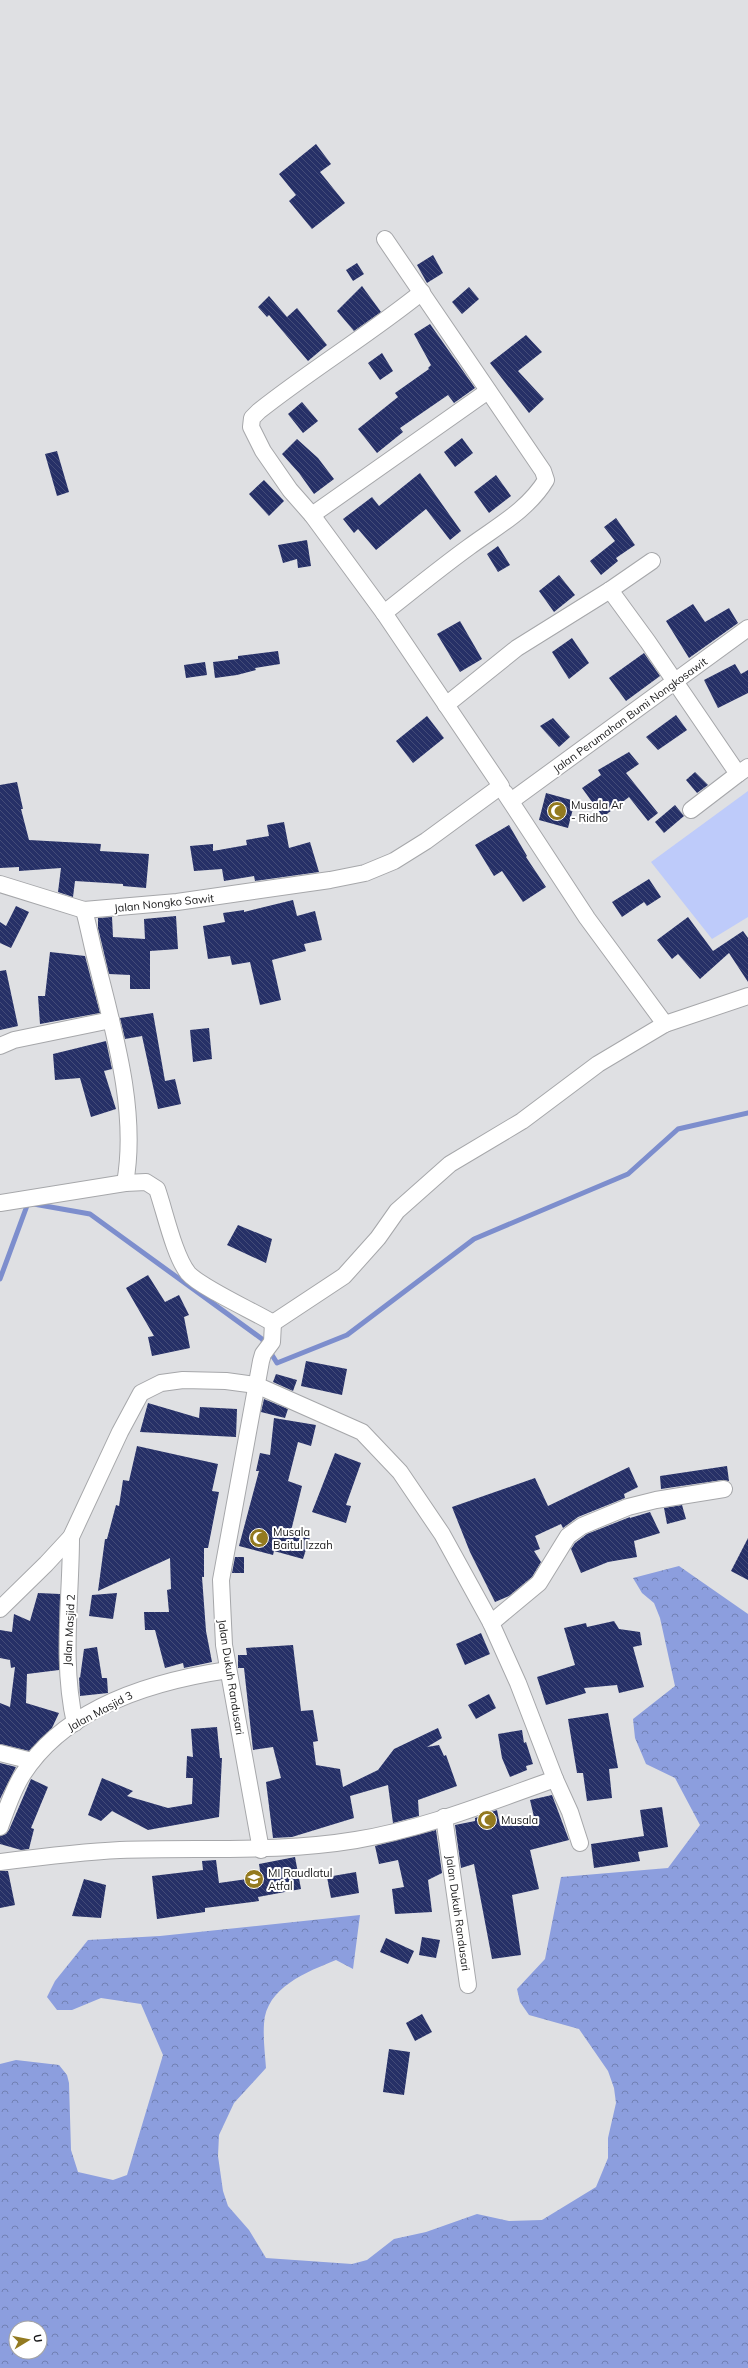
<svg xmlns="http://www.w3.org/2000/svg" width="748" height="2368" font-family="Mulish,sans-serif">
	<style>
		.green { fill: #becbfa }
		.forest { fill: url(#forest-crowns); fill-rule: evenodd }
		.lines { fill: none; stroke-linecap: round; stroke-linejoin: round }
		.stream { stroke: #7d8ecd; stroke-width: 5 }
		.building { fill: url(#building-back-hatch) }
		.minor-casing { stroke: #a6a7aa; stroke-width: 18 }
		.minor { stroke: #fff; stroke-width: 16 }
		.labels { text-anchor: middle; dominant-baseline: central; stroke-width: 4; stroke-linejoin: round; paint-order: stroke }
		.street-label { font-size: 11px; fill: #181819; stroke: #fff }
		.poi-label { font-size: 11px; fill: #181819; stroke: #fff; text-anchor: start }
	</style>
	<defs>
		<pattern id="forest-crowns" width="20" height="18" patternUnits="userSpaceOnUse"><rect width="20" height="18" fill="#8c9ede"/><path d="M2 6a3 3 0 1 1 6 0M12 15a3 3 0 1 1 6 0" fill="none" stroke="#7180b3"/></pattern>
		<pattern id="building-back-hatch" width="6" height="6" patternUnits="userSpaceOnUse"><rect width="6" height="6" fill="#263067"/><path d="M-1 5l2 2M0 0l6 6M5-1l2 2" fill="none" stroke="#444c78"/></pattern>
	</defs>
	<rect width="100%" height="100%" fill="#dfe0e3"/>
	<path class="green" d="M748 791V917L712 939 651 862Z"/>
	<path class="forest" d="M679 1566 748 1614V2368H0V2064L16 2060 59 2065 67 2075 69 2083 71 2150 78 2172 113 2180 127 2175 163 2055 141 2004 101 1998 72 2010H57L47 1997 55 1981 88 1940 160 1936 360 1915 353 1969 336 1960C307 1972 266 1987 264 2024 263 2038 265 2054 266 2068L234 2103 219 2135 218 2156 223 2191 228 2206 249 2230 266 2258 352 2264 367 2260 394 2239 426 2232 477 2214 509 2221 542 2220 596 2187 608 2158V2138L616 2103 614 2088 608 2071 579 2029 529 2015 520 2002 517 1989 545 1959 561 1877 668 1868 700 1825 675 1778 646 1764 635 1738 633 1719 675 1686 660 1618 654 1603 642 1593 633 1578ZM16 2328H40V2352H16Z"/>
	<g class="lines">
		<path class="stream" d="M0 1279 28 1203 90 1214 262 1339 277 1363 347 1335 474 1239 628 1174 678 1129 748 1113"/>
	</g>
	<g class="building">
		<path d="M316 144 331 164 320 172 345 203 312 229 289 201 296 195 279 174Z"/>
		<path d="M433 255 443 273 427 283 417 265Z"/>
		<path d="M357 263 364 274 353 281 346 270Z"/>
		<path d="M362 286 381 312 354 331 337 311Z"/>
		<path d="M469 287 479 299 462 314 452 302Z"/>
		<path d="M269 296 287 317 297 308 327 345 308 361 269 315 267 317 258 307Z"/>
		<path d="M430 324 475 388 454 403 448 395 400 428 403 432 377 453 358 429 398 397 395 393 429 369 428 368 431 365 414 334Z"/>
		<path d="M526 335 542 352 518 371 544 399 529 413 490 363Z"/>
		<path d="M382 353 393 371 380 380 368 363Z"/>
		<path d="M302 402 318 421 303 433 288 414Z"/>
		<path d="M462 438 473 453 455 467 444 452Z"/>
		<path d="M297 439 318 458 334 479 314 494 299 473 282 454Z"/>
		<path d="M57 451 69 492 57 496 45 454Z"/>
		<path d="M420 473 461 531 450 540 426 509 376 550 358 529 354 533 343 519 372 497 379 506Z"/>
		<path d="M496 475 511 496 489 513 474 492Z"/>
		<path d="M264 480 284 501 269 516 249 494Z"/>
		<path d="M616 518 635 545 616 558 618 561 601 575 590 561 615 541 604 527Z"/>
		<path d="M307 540 311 566 298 568 297 559 283 563 278 545Z"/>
		<path d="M498 546 510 565 498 572 487 554Z"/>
		<path d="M559 575 575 595 554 612 539 591Z"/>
		<path d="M693 604 705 622 729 608 738 623 689 658 666 621Z"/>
		<path d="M460 621 482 659 460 672 437 634Z"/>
		<path d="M572 638 589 663 569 679 552 652Z"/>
		<path d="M278 651 280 664 255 668 256 670 237 675 215 678 213 662 238 659V656Z"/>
		<path d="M644 653 660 676 626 701 609 678Z"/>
		<path d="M205 662 207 675 186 678 184 665Z"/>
		<path d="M735 664 741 674 748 670V693L718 708 704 680Z"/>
		<path d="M676 715 687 730 658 750 646 737Z"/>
		<path d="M427 716 444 738 413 763 396 741Z"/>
		<path d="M553 718 570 737 559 747 540 726Z"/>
		<path d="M629 752 639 764 626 773 658 813 648 821 629 797 603 817 582 788 601 775 598 770Z"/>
		<path d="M695 772 708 785 697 793 686 780Z"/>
		<path d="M17 782 23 809H21L29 840 101 844 100 851 149 854 146 888 123 886V884L75 881 73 897 58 892 61 868 19 871V867L0 868V785Z"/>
		<path d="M546 793 575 801 568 828 539 820Z"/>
		<path d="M675 805 684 816 664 833 655 822Z"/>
		<path d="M284 822 289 848 310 842 319 872 255 881 254 876 224 881 222 869 194 871 190 846 213 844V851L247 845 246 840 269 836 267 825Z"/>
		<path d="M509 825 527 856 526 857 546 887 523 902 502 871 494 876 475 845Z"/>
		<path d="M649 879 661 897 647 906 644 902 622 917 612 902Z"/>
		<path d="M293 900 297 916 315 911 322 940 304 944 306 951 272 960 281 1000 260 1005 250 962 232 965 230 956 208 959 203 926 225 922 223 913 244 910V912Z"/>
		<path d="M16 906 29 912 11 948 0 943V922L6 926Z"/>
		<path d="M176 916 178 949 150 951V989H130V975L109 974 98 928V918L112 917 113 937 145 939 144 919Z"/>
		<path d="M688 917 713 951 743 931 748 938V982L729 953 700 979 678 954 672 959 657 940Z"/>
		<path d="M50 952 85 956 100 1013 40 1024 38 996H45Z"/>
		<path d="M6 970 18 1026 0 1030V971Z"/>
		<path d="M153 1013 165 1081 175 1079 181 1104 158 1109 142 1036 125 1039 120 1018Z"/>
		<path d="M209 1028 212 1059 193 1062 190 1030Z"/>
		<path d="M106 1041 112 1069 104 1071 116 1109 91 1117 80 1078 55 1080 53 1054Z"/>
		<path d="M238 1225 272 1239 266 1263 227 1245Z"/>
		<path d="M148 1275 165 1302 179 1295 189 1315 184 1317 190 1348 152 1356 148 1337 154 1336 126 1288Z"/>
		<path d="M306 1361 347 1369 342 1395 301 1386Z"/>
		<path d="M276 1374 297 1380 293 1391 273 1382Z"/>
		<path d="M264 1399 288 1409 285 1418 261 1412Z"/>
		<path d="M148 1403 199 1418 200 1407 237 1409 236 1437 140 1432Z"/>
		<path d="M274 1418 316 1425 311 1446 298 1442 288 1481 302 1486 291 1531 310 1537 303 1559 274 1551 273 1555 239 1546 259 1471H256L260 1453 270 1455Z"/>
		<path d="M137 1446 218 1464 212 1491 219 1492 208 1548H204V1577H202L206 1631 212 1662 184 1668 183 1663 165 1668 155 1630H145L144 1612H169L167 1590 171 1589 170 1558 98 1591 105 1539H107L116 1505 119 1506 123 1480 129 1481Z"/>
		<path d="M335 1453 361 1463 346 1505 351 1506 346 1523 312 1512Z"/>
		<path d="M727 1466 729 1481 722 1480 661 1489 660 1476Z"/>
		<path d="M629 1467 638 1487 624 1494 625 1498 578 1517 563 1528 561 1524 535 1536 540 1549 534 1551 541 1562 532 1577 509 1596 495 1602 470 1552 452 1507 535 1478 548 1506Z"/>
		<path d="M682 1505 686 1519 667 1524 664 1508Z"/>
		<path d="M650 1512 660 1533 634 1541 637 1557 608 1562 581 1573 571 1549 575 1543 587 1534 630 1517V1518Z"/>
		<path d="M748 1538V1580L731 1571Z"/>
		<path d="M235 1557H244V1573H232Z"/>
		<path d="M38 1593 60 1594 59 1670 27 1674 26 1703 59 1713 52 1728 29 1751 0 1744V1703L10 1707 15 1667 11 1668 10 1660 0 1658V1630L12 1632 14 1614 30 1621Z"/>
		<path d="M117 1593 113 1619 89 1616 92 1595Z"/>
		<path d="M614 1621 619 1629 640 1632 642 1645 633 1647 644 1687 619 1693 617 1685 584 1688 586 1693 546 1705 537 1677 575 1665 564 1628 586 1623 587 1627Z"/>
		<path d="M481 1633 490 1654 465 1665 456 1644Z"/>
		<path d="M293 1645 301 1711 313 1710 318 1741 313 1742 316 1765 340 1769 343 1787 378 1770 394 1749 438 1728 442 1738 427 1747 439 1745 444 1756 446 1755 457 1786 418 1800 419 1816 393 1823 388 1785 350 1796 354 1818 292 1837 273 1838 266 1782 281 1778 273 1747 253 1750 244 1668H238V1655H247L246 1648Z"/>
		<path d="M97 1647 102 1678H107L108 1693 80 1696 79 1677 80 1678 84 1649Z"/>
		<path d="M489 1694 496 1708 476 1719 468 1705Z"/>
		<path d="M608 1713 618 1768 609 1769 612 1798 587 1801 583 1773H577L568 1719Z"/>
		<path d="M217 1727 220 1758H222L219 1817 148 1830 112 1811 101 1821 88 1815 102 1778 133 1791 127 1796 168 1808 192 1804 193 1778H186L187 1756 193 1757 191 1729Z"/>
		<path d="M522 1730 524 1743 526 1742 533 1764 526 1766 527 1770 510 1777 502 1758 498 1734Z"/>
		<path d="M0 1763 16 1767 0 1799Z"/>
		<path d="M31 1779 48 1787 31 1828 34 1829 29 1849 21 1850 0 1844V1836L6 1834 9 1830Z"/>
		<path d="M552 1795 569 1840 530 1850 539 1889 512 1895 521 1955 492 1959 474 1864 461 1868 455 1825 475 1821V1818L497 1810 500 1825 534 1817 530 1800Z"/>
		<path d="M662 1807 668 1847 638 1852 640 1861 594 1868 591 1844 644 1836 640 1810Z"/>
		<path d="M436 1830 442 1873 428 1880 432 1912 395 1914 392 1889 404 1887 398 1860 379 1864 375 1846Z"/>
		<path d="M295 1857 301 1889 258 1897 259 1901 205 1908V1912L157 1919 152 1876 203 1870 202 1861 216 1860 219 1883 261 1877 259 1864Z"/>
		<path d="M0 1871H8L15 1905 0 1908Z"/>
		<path d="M356 1872 359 1893 331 1898 327 1877Z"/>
		<path d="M84 1879 106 1885 101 1918 72 1916Z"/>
		<path d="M422 1937 440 1940 436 1958 419 1955Z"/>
		<path d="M386 1938 414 1951 408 1964 380 1952Z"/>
		<path d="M422 2014 432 2032 415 2041 406 2023Z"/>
		<path d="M389 2049 410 2052 404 2095 383 2092Z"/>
	</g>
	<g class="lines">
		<g class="minor-casing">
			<g id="minor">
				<path d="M312 515 488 391"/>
				<path d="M610 590 648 642 738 774 748 767"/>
				<path d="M384 613C412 591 440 568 469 547 496 527 528 510 546 480L543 471 385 239"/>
				<path d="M446 705 517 648 610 590 652 561"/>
				<path d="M505 793 587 918 665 1024"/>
				<path d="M511 801 748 628"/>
				<path d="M691 810 738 774"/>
				<path d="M0 884 84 910 177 902 330 880 365 873 394 861 426 841 501 786 384 613 312 515 290 490 263 451 251 427 252 418 259 411C312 369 370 334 422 292"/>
				<path d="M84 910C89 928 92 946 97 964 114 1032 138 1112 125 1183"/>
				<path d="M0 1046 14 1040 111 1020"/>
				<path d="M0 1203 125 1183 146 1182 157 1189C165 1212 174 1255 188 1273 200 1287 253 1311 273 1323"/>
				<path d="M273 1323 344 1276 378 1238 397 1211 450 1164 522 1121 598 1064 665 1024 748 996"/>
				<path d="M71 1537C71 1599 61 1662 75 1723"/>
				<path d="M0 1609 46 1564 71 1537 120 1432 141 1393 161 1383 183 1380 226 1381 256 1385 362 1432 400 1472 442 1534 491 1623 518 1683 555 1779C490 1802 424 1829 356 1840 278 1853 199 1847 120 1850 80 1852 40 1857 0 1862"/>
				<path d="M491 1623 539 1583 568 1536 582 1526 628 1507 656 1500 724 1489"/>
				<path d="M0 1753 32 1761"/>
				<path d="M555 1779 570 1812 580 1843"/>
				<path d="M444 1817 468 1985"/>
				<path d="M0 1827C6 1810 13 1789 23 1774 66 1707 153 1681 228 1670"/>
				<path d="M261 1850 224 1645 221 1580 261 1361 263 1354 272 1342 273 1323"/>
			</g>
		</g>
		<use href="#minor" class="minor"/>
	</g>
	<defs>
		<g id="mosque-disc" transform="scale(1)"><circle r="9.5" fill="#937a20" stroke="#fff"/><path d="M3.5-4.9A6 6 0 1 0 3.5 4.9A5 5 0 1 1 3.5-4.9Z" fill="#fff"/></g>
		<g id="school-disc" transform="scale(1)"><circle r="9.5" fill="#937a20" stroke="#fff"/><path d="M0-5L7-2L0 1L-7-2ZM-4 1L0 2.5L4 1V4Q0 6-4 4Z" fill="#fff"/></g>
	</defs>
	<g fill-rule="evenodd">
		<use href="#mosque-disc" x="557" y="811"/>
		<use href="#mosque-disc" x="259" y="1538"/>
		<use href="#mosque-disc" x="487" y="1820"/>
		<use href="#school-disc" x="254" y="1879"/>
	</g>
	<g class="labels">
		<g class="street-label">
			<text transform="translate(630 715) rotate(-36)">Jalan Perumahan Bumi Nongkosawit</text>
			<text transform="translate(164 903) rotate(-6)">Jalan Nongko Sawit</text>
			<text transform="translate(69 1630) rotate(-87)">Jalan Masjid 2</text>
			<text transform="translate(231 1677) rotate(81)">Jalan Dukuh Randusari</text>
			<text transform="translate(100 1711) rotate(-28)">Jalan Masjid 3</text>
			<text transform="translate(458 1913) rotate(82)">Jalan Dukuh Randusari</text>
		</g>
		<g class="poi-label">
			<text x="571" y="805">Musala Ar<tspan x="571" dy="13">- Ridho</tspan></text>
			<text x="273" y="1532">Musala<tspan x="273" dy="13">Baitul Izzah</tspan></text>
			<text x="501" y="1820">Musala</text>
			<text x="268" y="1873">MI Raudlatul<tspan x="268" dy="13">Atfal</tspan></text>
		</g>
	</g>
	<g transform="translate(28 2340) rotate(80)"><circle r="19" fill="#ffffff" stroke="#a3a3a3"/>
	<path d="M0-3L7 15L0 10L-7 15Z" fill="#937a20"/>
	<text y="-6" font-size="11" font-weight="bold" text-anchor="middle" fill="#181819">U</text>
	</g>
</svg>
